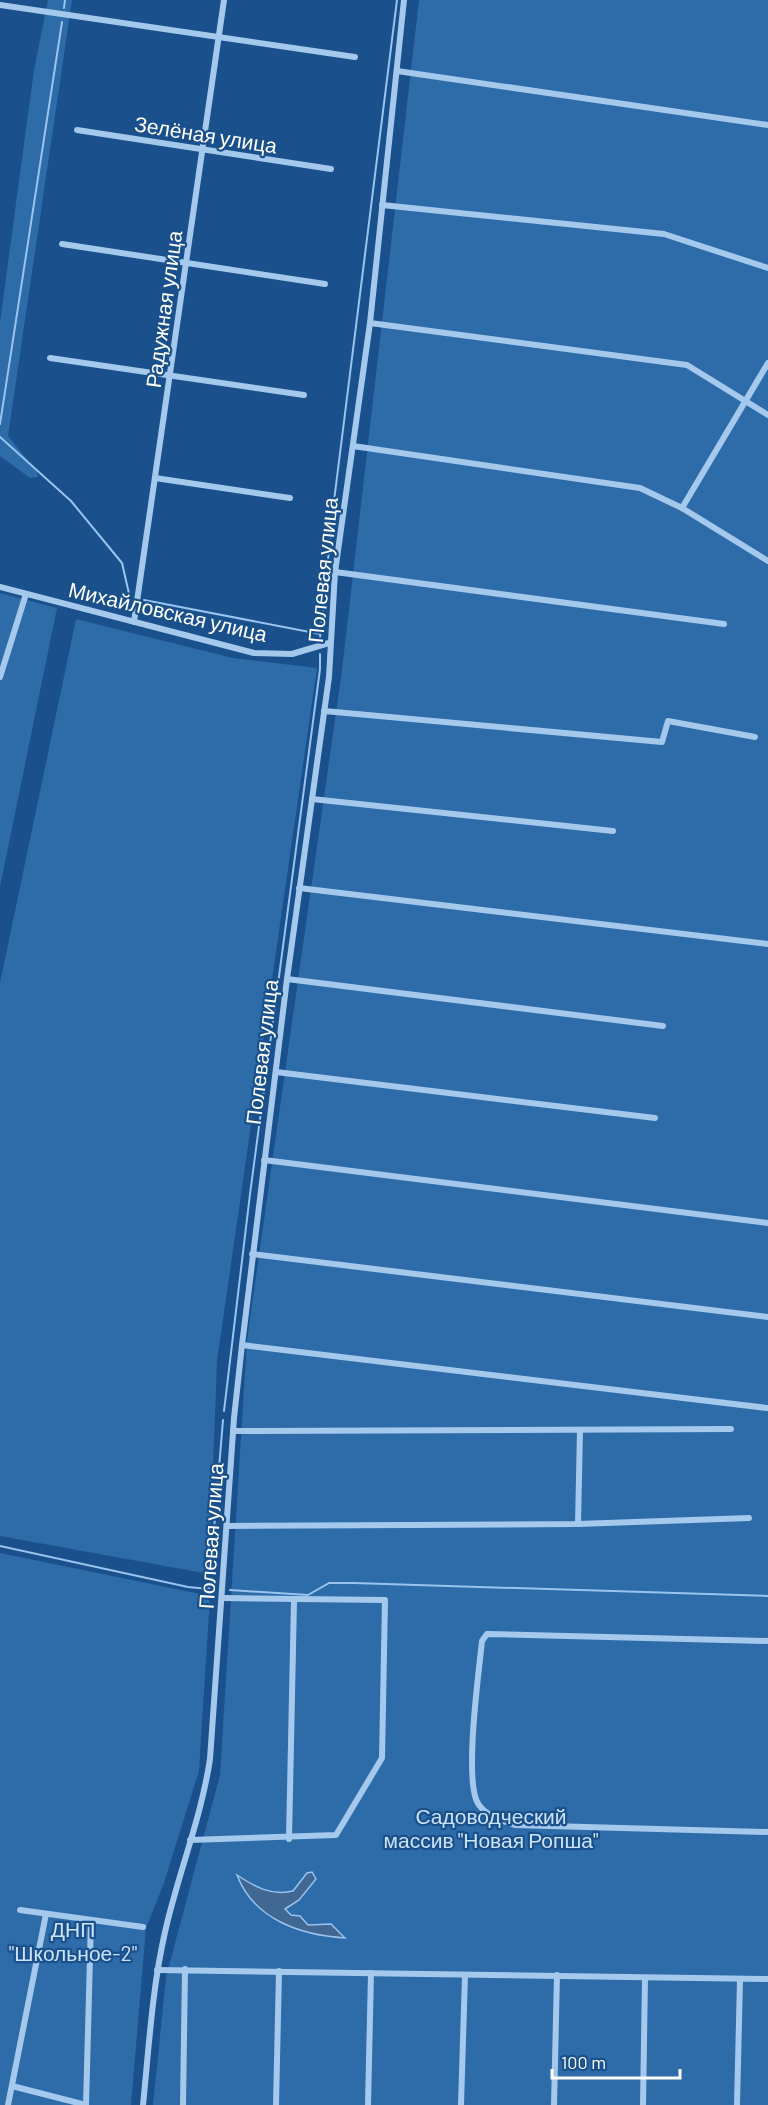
<svg xmlns="http://www.w3.org/2000/svg" width="768" height="2105" font-family="Barlow,sans-serif">
	<style>
		.green { fill: #2d6ba9 }
		.water { fill: #416893; stroke: #98c4ef; stroke-width: 1.5 }
		.lines { fill: none; stroke-linecap: round; stroke-linejoin: round }
		.stream { stroke: #98c4ef; stroke-width: 2 }
		.street { stroke: #a5c9ed; stroke-width: 6 }
		.labels { text-anchor: middle; dominant-baseline: central; stroke-width: 4.5; stroke-linejoin: round; paint-order: stroke }
		.street-label { font-size: 21px; fill: #fff; stroke: #1a508b }
		.park-label { font-size: 21px; fill: #cbe2fa; stroke: #1a508b }
	</style>
	<rect width="100%" height="100%" fill="#1a508b"/>
	<g class="green">
		<path d="M48 0H72L8 436 37 472 38 477 30 478 0 456V322L34 70Z"/>
		<path d="M419 0H768V2105H153L166 1977 220 1775 247 1340 342 670Z"/>
		<path d="M0 593 57 608 0 887Z"/>
		<path d="M76 619 233 658 317 668 217 1361 209 1574 0 1536V983Z"/>
		<path d="M0 1553 210 1596 199 1771 164 1883 146 1928 131 2105H0Z"/>
	</g>
	<path class="water" d="M312 1872 316 1879 299 1900 285 1909 291 1915 300 1916 308 1925 331 1924 345 1938C301 1935 254 1920 237 1875 255 1887 271 1896 293 1891L307 1873Z"/>
	<g class="lines">
		<g class="stream">
			<path d="M64 8 65 0"/>
			<path d="M0 424 62 22"/>
			<path d="M0 437 71 501 122 563 130 598"/>
			<path d="M144 600 320 634"/>
			<path d="M320 638 334 501 397 0"/>
			<path d="M224 1411 250 1194 320 669V654"/>
			<path d="M0 1546 188 1587 209 1589 223 1420"/>
			<path d="M230 1590 308 1595 329 1583H354L768 1596"/>
		</g>
		<g class="street">
			<path d="M0 5 355 57"/>
			<path d="M397 71 768 125"/>
			<path d="M77 130 331 169"/>
			<path d="M382 205 664 234 768 268"/>
			<path d="M62 244 325 284"/>
			<path d="M370 323 687 365 768 415"/>
			<path d="M50 358 304 395"/>
			<path d="M353 446 640 488 682 508 768 561"/>
			<path d="M155 478 290 498"/>
			<path d="M682 508 768 363"/>
			<path d="M335 572 724 624"/>
			<path d="M0 587 254 653 292 654 329 643"/>
			<path d="M134 622 224 0"/>
			<path d="M0 677 26 594"/>
			<path d="M324 711 662 742 668 721 755 737"/>
			<path d="M312 799 613 831"/>
			<path d="M299 888 768 944"/>
			<path d="M287 979 663 1026"/>
			<path d="M276 1072 655 1118"/>
			<path d="M264 1160 768 1223"/>
			<path d="M252 1254 768 1317"/>
			<path d="M242 1345 767 1408"/>
			<path d="M233 1431 731 1429"/>
			<path d="M578 1524 580 1430"/>
			<path d="M227 1526 578 1524 749 1518"/>
			<path d="M768 1641 487 1634 482 1641C479 1671 463 1785 479 1805 488 1817 501 1820 515 1825L768 1832"/>
			<path d="M289 1839 294 1600"/>
			<path d="M190 1840 336 1835 382 1758 385 1600 223 1598"/>
			<path d="M20 1910 143 1927"/>
			<path d="M157 1970 768 1979"/>
			<path d="M12 2086 86 2105"/>
			<path d="M8 2105 46 1914"/>
			<path d="M86 2105 91 1920"/>
			<path d="M143 2105C149 2047 152 1989 165 1932 178 1874 201 1819 210 1759L234 1418 242 1345 287 979 329 677 335 572 370 323 404 0"/>
			<path d="M183 2105 185 1969"/>
			<path d="M276 2105 279 1971"/>
			<path d="M368 2105 371 1973"/>
			<path d="M461 2105 465 1975"/>
			<path d="M554 2105 557 1975"/>
			<path d="M643 2105 645 1978"/>
			<path d="M737 2105 740 1979"/>
		</g>
	</g>
	<g class="labels">
		<g class="street-label">
			<text transform="translate(206 134) rotate(9)">Зелёная улица</text>
			<text transform="translate(163 309) rotate(-82)">Радужная улица</text>
			<text transform="translate(322 570) rotate(-84)">Полевая улица</text>
			<text transform="translate(168 611) rotate(13)">Михайловская улица</text>
			<text transform="translate(261 1052) rotate(-83)">Полевая улица</text>
			<text transform="translate(210 1536) rotate(-86)">Полевая улица</text>
		</g>
		<g class="park-label">
			<text x="491" y="1815">Садоводческий<tspan x="491" dy="24">массив "Новая Ропша"</tspan></text>
			<text x="73" y="1928">ДНП<tspan x="73" dy="24">"Школьное-2"</tspan></text>
		</g>
	</g>
	<path d="M552 2069v9h128v-9" fill="none" stroke="#ffffff" stroke-width="3"/>
	<text x="561" y="2069" font-size="18" fill="#ffffff" stroke="#1a508b" stroke-width="4.5" paint-order="stroke">100 m</text>
</svg>
